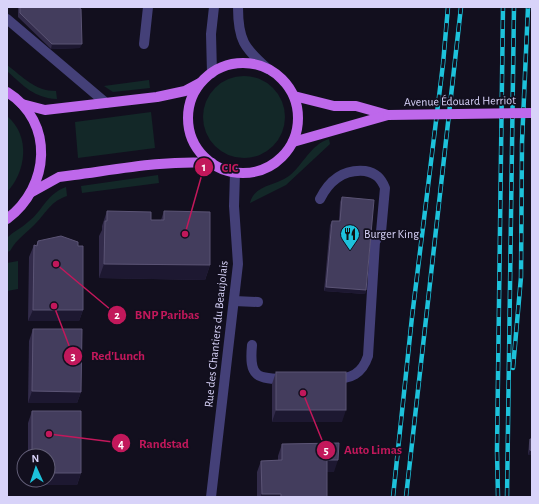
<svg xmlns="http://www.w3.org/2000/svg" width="539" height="504" font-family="'Alegreya Sans',sans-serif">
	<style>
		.green { fill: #132828 }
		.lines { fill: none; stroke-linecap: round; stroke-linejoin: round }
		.minor { stroke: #444078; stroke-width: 10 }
		.major { stroke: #be68eb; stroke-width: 10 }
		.rail-casing { stroke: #1dc2db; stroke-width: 4.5 }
		.rail { stroke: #120f1e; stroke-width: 3; stroke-dasharray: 9; stroke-linecap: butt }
		.major-bridge { stroke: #be68eb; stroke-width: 10 }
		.wall { fill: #322b4a }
		.shaded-wall { fill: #1d1831 }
		.building { fill: #433d5d; stroke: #5b5475 }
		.labels { text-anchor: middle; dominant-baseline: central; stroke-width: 3.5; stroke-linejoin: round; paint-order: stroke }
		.street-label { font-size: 12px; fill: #d8d3f9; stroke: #120f1e }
		.poi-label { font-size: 12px; fill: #d8d3f9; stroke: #120f1e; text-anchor: start }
		.leader { fill: none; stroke: #c2185b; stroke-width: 1.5 }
		.callout-dot { fill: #c2185b; stroke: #120f1e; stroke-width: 1.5 }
		.mark-label { font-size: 12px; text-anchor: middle; font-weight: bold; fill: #fff }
		.callout-label { font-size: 13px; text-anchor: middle; font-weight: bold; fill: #c2185b; stroke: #120f1e; stroke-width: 3.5; stroke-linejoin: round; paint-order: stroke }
	</style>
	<rect width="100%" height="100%" fill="#120f1e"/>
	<g class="green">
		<path d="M7 65C23 77 35 91 56 91L57 99C34 98 24 86 8 72Z"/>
		<circle cx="244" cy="117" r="41"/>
		<path d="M149 80 150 88 113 92 104 86Z"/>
		<path d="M151 112 155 148 78 158 75 122Z"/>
		<path d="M7 116C31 136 26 172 7 192Z"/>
		<path d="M329 139 330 144 286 185 250 203C254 185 275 186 289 176 304 164 310 145 329 139Z"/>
		<path d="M158 175 159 183 82 193 81 186Z"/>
		<path d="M66 187 67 196C51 201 47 212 36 223 26 234 18 237 10 251L7 252 8 237C14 231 22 228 28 222 44 210 45 195 66 187Z"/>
		<path d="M18 261V289L7 291V263Z"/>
	</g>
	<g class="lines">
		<g class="minor">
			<path d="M238 7C238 40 244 48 268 69"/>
			<path d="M7 19 106 103"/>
			<path d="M144 44 148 7"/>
			<path d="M212 73 211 34 214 7"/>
			<path d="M320 199C329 181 343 169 365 171 376 173 381 178 385 188L381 232 375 242 368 356C362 374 351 379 333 379"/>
			<path d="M234 301 258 302"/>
			<path d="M252 345C249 377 256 379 287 379"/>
			<path d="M211 497 238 264 234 206 235 173"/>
		</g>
		<g class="major">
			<circle cx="243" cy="118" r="55"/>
			<path d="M7 92C55 122 50 187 7 219"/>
			<path d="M294 96 334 106H356L388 115"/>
			<path d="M22 104 45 110 157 97 185 91 200 83"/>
			<path d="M293 142 388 115"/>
			<path d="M32 192 59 177 74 175C119 169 166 160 212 163"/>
		</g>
		<g class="rail-casing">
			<g id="rail">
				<path d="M513 368 521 277 522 142 528 7"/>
				<path d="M393 497 412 317 443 64 448 7"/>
				<path d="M406 497 461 7"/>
				<path d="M498 497 497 451 503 7"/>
				<path d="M507 497 514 7"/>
			</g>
		</g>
		<use href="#rail" class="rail"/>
		<path class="major-bridge" d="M388 115 532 113"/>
	</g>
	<g class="wall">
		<path d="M18 7H78L80 48 51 49 18 17Z"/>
		<path d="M342 197 366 290 365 294 324 291 330 225 332 221H339L340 202Z"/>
		<path d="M107 211 151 220H161L164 211 210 265 205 280 99 278V236L102 230V226Z"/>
		<path d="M38 241 78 246 83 310 79 321H28L29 257 34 245 36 246Z"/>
		<path d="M33 329 81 392 77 403H28L29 341Z"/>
		<path d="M276 372 342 422H272V384Z"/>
		<path d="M32 411 81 473 77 485H27V480H48V456H28V423Z"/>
		<path d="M530 439H532V455H528L529 443Z"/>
		<path d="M282 444 334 472H327V497H257V472L261 461 278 460V456Z"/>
	</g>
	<g class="shaded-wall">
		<path d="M52 44H82L80 48 51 49Z"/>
		<path d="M104 264 210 265 205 280 99 278Z"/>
		<path d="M326 287 366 290 365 294 324 291Z"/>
		<path d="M33 310H83L79 321H28Z"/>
		<path d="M32 391 81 392 77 403H28Z"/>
		<path d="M276 410H346L342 422H272Z"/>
		<path d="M530 450 532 451V455H528Z"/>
		<path d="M327 460H338L334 472H323Z"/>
		<path d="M48 473H81L77 485H27L29 480H48Z"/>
		<path d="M262 494H281L280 497H260Z"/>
	</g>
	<g class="building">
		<path d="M20 7H78L81 9 82 44H52L20 13Z"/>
		<path d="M342 197 374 200 366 290 326 287 332 221H340Z"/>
		<path d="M107 211 151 212V220H164V211L210 212V265L104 264 105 221H107Z"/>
		<path d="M61 236 78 242V246H83V310H33L34 245 37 246 38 241Z"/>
		<path d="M33 329H82L81 392 32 391Z"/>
		<rect x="276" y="372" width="70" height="38"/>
		<path d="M32 411H81V473H48V456H32Z"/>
		<path d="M530 439H532V451L530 450Z"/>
		<path d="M339 443 338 460H327V497H281V494H262L261 461 282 460V444Z"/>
	</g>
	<defs>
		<g id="restaurant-pin" transform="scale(1)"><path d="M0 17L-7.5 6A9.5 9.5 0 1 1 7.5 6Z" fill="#1dc2db" stroke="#120f1e"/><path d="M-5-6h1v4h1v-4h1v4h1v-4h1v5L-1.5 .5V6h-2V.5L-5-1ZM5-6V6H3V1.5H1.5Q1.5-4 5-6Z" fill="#111"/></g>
	</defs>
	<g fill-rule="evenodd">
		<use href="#restaurant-pin" x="350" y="234"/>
	</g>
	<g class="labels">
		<g class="street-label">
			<text transform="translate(460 101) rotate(-1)">Avenue Édouard Herriot</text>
			<text transform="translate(216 334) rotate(-84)">Rue des Chantiers du Beaujolais</text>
		</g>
		<g class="poi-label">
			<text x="364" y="234">Burger King</text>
		</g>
	</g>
	<path class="leader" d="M185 234L204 167M56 264L117 315M54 306L73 356M49 434L121 443M303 393L326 450"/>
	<g class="callout-dot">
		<circle cx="185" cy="234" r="4"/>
		<circle cx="56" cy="264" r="4"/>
		<circle cx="54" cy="306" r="4"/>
		<circle cx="49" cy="434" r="4"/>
		<circle cx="303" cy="393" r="4"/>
		<circle cx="204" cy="167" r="10"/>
		<circle cx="117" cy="315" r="10"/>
		<circle cx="73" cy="356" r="10"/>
		<circle cx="121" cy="443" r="10"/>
		<circle cx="326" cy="450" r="10"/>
	</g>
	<g class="mark-label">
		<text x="204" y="171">1</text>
		<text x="117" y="319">2</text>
		<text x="73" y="360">3</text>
		<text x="121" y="448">4</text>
		<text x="326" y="454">5</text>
	</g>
	<g class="callout-label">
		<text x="230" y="172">CIC</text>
		<text x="167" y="319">BNP Paribas</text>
		<text x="118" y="360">Red'Lunch</text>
		<text x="164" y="448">Randstad</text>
		<text x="373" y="454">Auto Limas</text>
	</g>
	<rect width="539" height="504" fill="none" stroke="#d8d3f9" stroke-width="16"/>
	<g transform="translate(36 468) rotate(357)"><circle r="19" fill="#120f1e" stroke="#615d76"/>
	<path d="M0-3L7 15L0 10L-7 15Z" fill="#1dc2db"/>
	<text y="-6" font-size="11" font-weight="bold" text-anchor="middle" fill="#d8d3f9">N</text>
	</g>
</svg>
